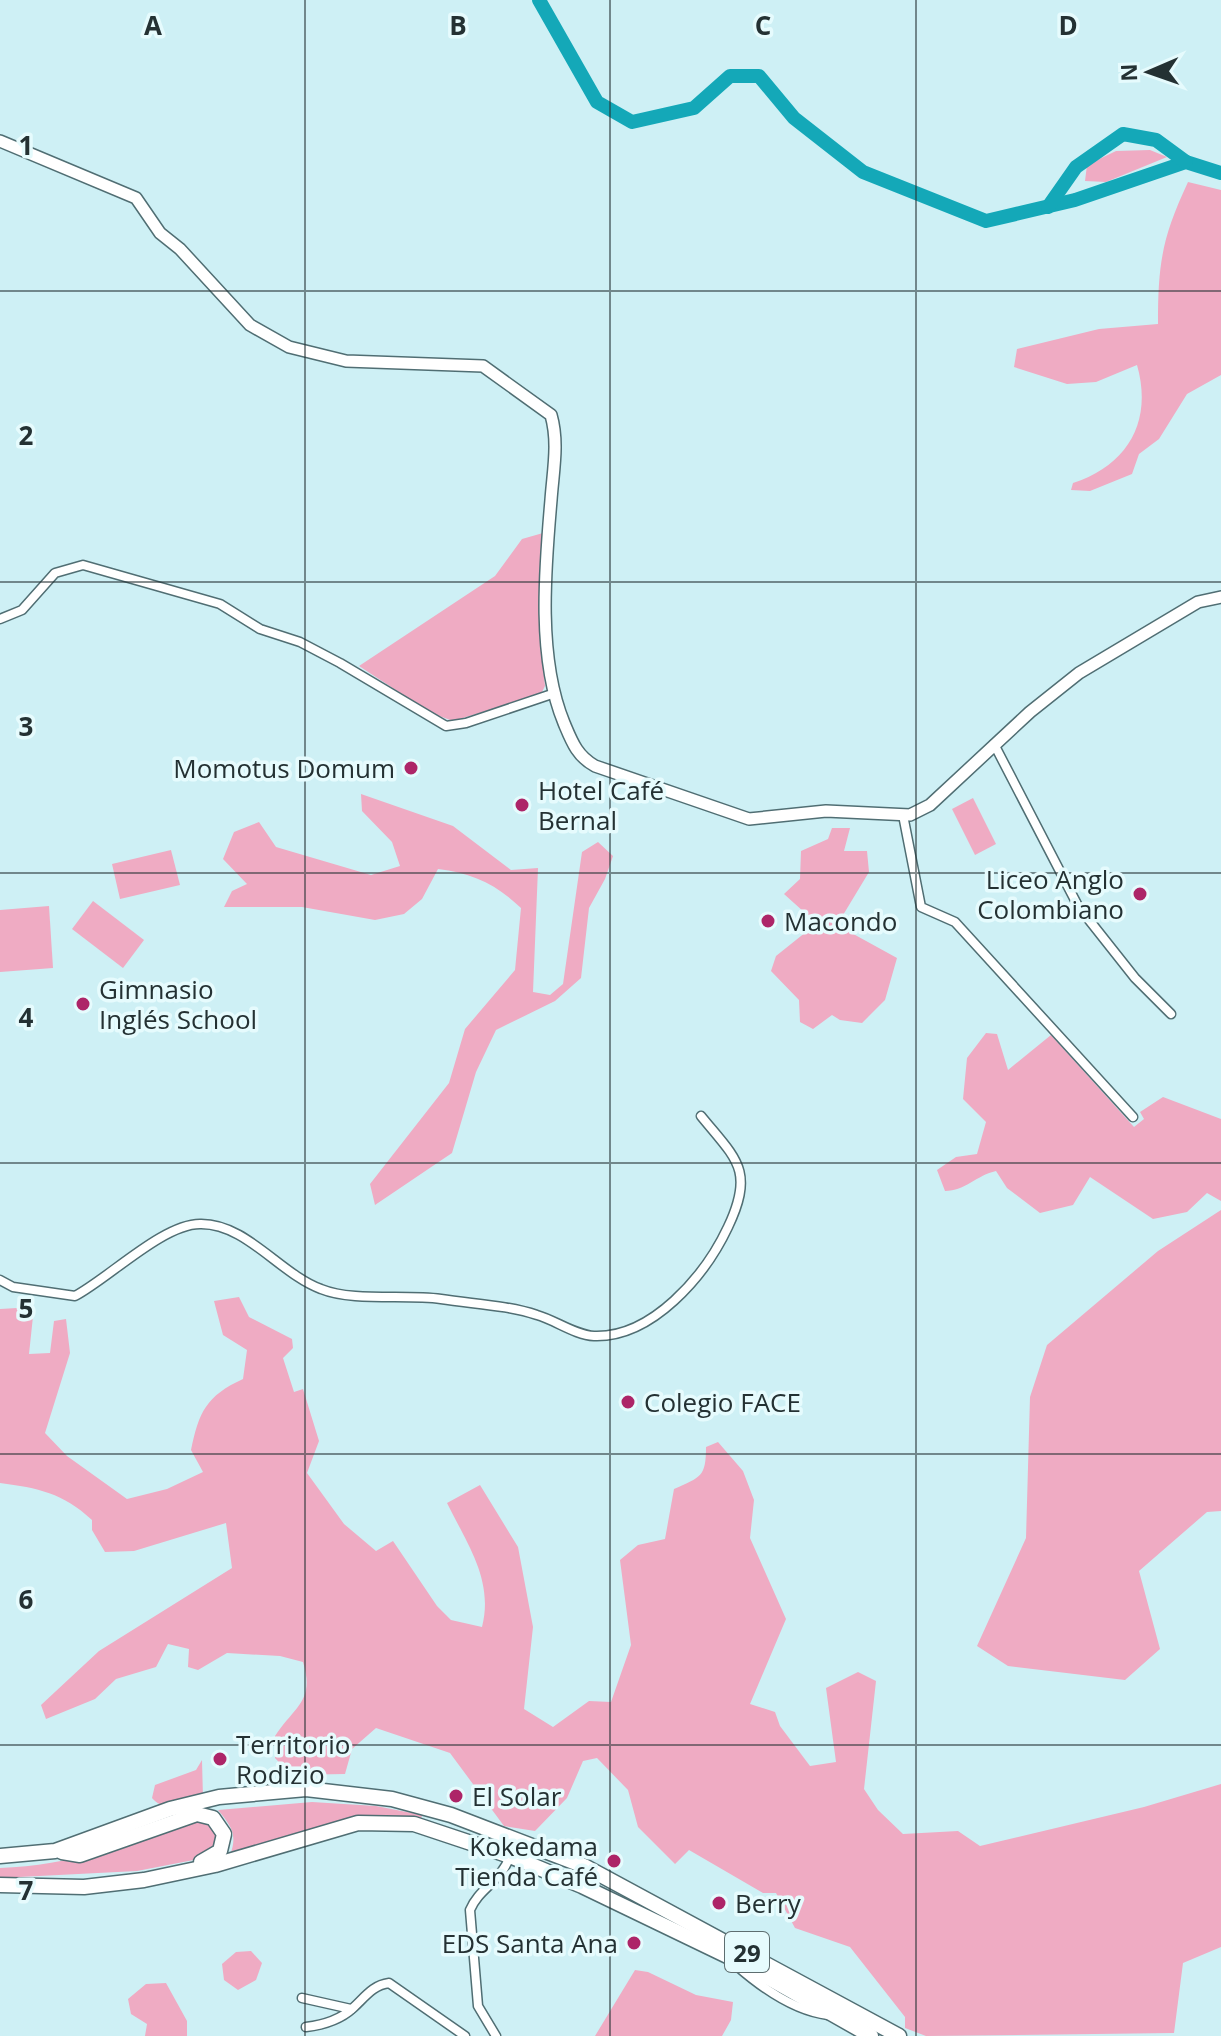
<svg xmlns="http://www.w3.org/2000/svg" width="1221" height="2036" font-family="'Open Sans',sans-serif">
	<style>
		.green { fill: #efabc3 }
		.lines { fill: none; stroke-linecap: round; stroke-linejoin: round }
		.river { stroke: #14a8b8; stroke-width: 14 }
		.street-casing { stroke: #506e73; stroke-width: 11 }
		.secondary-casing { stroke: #506e73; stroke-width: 14 }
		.highway-casing { stroke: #506e73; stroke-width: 17 }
		.street { stroke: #fff; stroke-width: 8 }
		.secondary { stroke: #fff; stroke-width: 11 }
		.highway { stroke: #fff; stroke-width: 14 }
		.grid { fill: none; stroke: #243133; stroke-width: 2; stroke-opacity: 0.55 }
		.poi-dot { fill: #ad2568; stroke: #e6fbfd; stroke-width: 3 }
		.labels { text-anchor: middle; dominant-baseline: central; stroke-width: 7; stroke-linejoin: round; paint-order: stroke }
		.shield { fill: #e6fbfd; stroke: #5e6e70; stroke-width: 2 }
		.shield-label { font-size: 24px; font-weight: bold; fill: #243133 }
		.poi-label { font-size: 26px; fill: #243133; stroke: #e6fbfd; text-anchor: start }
		.grid-label { font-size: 26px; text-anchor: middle; font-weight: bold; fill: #243133; stroke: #e6fbfd; stroke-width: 7; stroke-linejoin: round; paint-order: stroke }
	</style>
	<rect width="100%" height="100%" fill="#cef0f5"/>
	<g class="green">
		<path d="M1150 150 1167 157 1106 182 1085 181 1087 165 1116 151Z"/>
		<path d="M1188 182 1221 190V375L1187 394 1159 439 1139 454 1132 474 1090 491 1071 490 1073 483C1128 465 1153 421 1137 365L1096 382 1067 384 1014 367 1017 349 1099 329 1158 324C1158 263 1162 238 1188 182Z"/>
		<path d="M543 533 541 646 545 686 541 694 453 721 431 713 359 666 495 576 522 539Z"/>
		<path d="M361 794 453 826 511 870 538 868 533 992 550 995 563 984 582 852 598 842 613 856 605 879 589 908 581 978 555 1001 496 1030 476 1072 452 1153 375 1205 370 1184 449 1083 465 1029 515 970 521 908C496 884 472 873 438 869L422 899 404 914 375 920 302 907H224L232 891 247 884 223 859 234 832 259 822 276 847 371 875 400 866 392 842 362 811Z"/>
		<path d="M973 798 996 844 975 855 952 809Z"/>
		<path d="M832 828H850L844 851H867L869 872 837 925 897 958 885 1000 862 1023 840 1020 832 1015 813 1029 800 1022 799 1000 771 971 776 956 806 932 804 912 784 894 800 879 801 851 828 839Z"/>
		<path d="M171 850 180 885 120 899 112 864Z"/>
		<path d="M93 901 144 940 123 968 72 929Z"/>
		<path d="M49 906 53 968 0 972V910Z"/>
		<path d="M986 1033 997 1034 1008 1070 1051 1035 1134 1127 1144 1119 1140 1112 1163 1097 1221 1119V1201L1207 1193 1187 1212 1153 1219 1090 1177 1073 1205 1040 1213 1007 1188 996 1171C977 1175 965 1191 945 1191L937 1170 956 1157 977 1154 986 1122 963 1099 967 1058Z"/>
		<path d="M1221 1210V1511L1207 1512 1139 1571 1160 1649 1125 1680 1008 1666 977 1646 1026 1538 1030 1397 1047 1345 1158 1251Z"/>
		<path d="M239 1297 249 1317 292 1339 293 1348 283 1358 294 1392 303 1389 319 1441 307 1473 344 1524 376 1551 393 1541 437 1606 451 1620 482 1627C494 1580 467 1544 447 1503L480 1485 518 1547 533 1627 524 1709 553 1727 589 1701 611 1702 631 1645 620 1560 638 1545 665 1539 674 1489C701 1477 706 1477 706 1447L718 1442 743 1471 754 1500 750 1538 786 1619 750 1704 775 1712 780 1726 810 1766 836 1762 826 1688 858 1672 876 1681 864 1789 878 1810 903 1834 958 1831 980 1846 1144 1807 1221 1784V1947L1183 1963 1174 2033 926 2036 905 2028V2017L850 1947 795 1928 776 1893H763L689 1850 675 1864 638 1827 628 1790 597 1758 583 1761 567 1798 535 1831 504 1826 450 1753 376 1728 352 1749 345 1774 291 1775 275 1758V1736C295 1706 315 1701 303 1662L280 1656 227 1653 198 1670 188 1667 189 1649 168 1644 156 1667 116 1679 95 1699 46 1719 41 1705 99 1651 232 1568 226 1523 134 1551 105 1552 92 1530V1520C63 1493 38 1488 0 1483V1309L34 1307 29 1354 50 1353 54 1321 66 1319 70 1353 45 1433 67 1456 127 1499 167 1489 203 1472 191 1450C199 1412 206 1396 243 1379L247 1350 223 1335 214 1301Z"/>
		<path d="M202 1760 203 1798C187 1802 165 1814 152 1798L155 1785 196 1770Z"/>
		<path d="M312 1802 376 1806 422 1815 421 1820 375 1817 230 1855C238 1834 231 1826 218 1810Z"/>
		<path d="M198 1819 218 1828V1846L204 1858 137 1871 0 1878V1868C70 1866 132 1842 198 1819Z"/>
		<path d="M251 1951 262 1963 256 1980 238 1990 224 1980 222 1964 236 1952Z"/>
		<path d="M635 1970 648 1972 696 1995 733 2002 731 2020 722 2036H595Z"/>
		<path d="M166 1983 187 2021V2036H145L147 2024 131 2014 128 1999 146 1984Z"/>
	</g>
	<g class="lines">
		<g class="river">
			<path d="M539 0 597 102 632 122 694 108 730 76H759L794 118 863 172 986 221 1075 200 1186 162 1221 173"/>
			<path d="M1048 207 1076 167 1123 134 1156 140 1186 162"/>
		</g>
		<g class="street-casing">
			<g id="street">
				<path d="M0 619 22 610 55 573 83 565 220 604 260 629 300 642 340 663 446 726 466 723 552 694"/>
				<path d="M994 744 1078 906 1135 978 1171 1014"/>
				<path d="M903 815 921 907 955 922 1133 1117"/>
				<path d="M0 1280 13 1287 75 1296C109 1278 163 1224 200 1224 246 1223 280 1274 321 1289 353 1302 405 1294 441 1299 472 1304 507 1305 537 1315 555 1320 575 1335 594 1336 652 1338 705 1276 728 1227 755 1170 736 1159 701 1116"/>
				<path d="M737 1966C761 1987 795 2011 828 2015"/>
				<path d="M302 1998 351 2009"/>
				<path d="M306 2027C323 2025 340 2020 353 2008 365 1997 373 1985 389 1983L465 2036"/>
				<path d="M496 2036 478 2006 470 1910C479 1888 501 1882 510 1856"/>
			</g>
		</g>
		<g class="secondary-casing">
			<path id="secondary" d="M0 141 136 198 160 233 180 249 250 325 289 347 346 361 483 366 551 415C559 443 553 471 551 500 545 569 537 658 564 723 572 742 577 756 595 766L749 819 826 811 910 815 930 805 1030 712 1079 673 1198 602 1221 597"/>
		</g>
		<g class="highway-casing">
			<g id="highway">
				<path d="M62 1852 80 1855 197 1814 213 1818 224 1834 220 1851 201 1862"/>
				<path d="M0 1856 55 1851 170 1809 219 1797 306 1789 392 1799 451 1815 584 1866 899 2036"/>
				<path d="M0 1885 84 1887 144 1880 215 1865 358 1823 414 1824 510 1856 582 1886 746 1965 871 2036"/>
			</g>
		</g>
		<use href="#street" class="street"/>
		<use href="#secondary" class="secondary"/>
		<use href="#highway" class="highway"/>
	</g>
	<path class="grid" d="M305 0V2036M610 0V2036M916 0V2036M0 291H1221M0 582H1221M0 873H1221M0 1163H1221M0 1454H1221M0 1745H1221"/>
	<g class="poi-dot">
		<circle cx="411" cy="768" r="8"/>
		<circle cx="522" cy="805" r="8"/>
		<circle cx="1140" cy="894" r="8"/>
		<circle cx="768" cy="921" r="8"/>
		<circle cx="83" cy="1004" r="8"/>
		<circle cx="628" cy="1402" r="8"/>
		<circle cx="220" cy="1759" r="8"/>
		<circle cx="456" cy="1796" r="8"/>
		<circle cx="614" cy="1861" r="8"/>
		<circle cx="719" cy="1903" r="8"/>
		<circle cx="634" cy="1943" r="8"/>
	</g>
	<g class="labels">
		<rect class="shield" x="725" y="1932" width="44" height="40" rx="6"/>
		<g class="shield-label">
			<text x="747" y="1952">29</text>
		</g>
		<g class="poi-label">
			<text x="395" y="768" text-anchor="end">Momotus Domum</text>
			<text x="538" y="790">Hotel Café<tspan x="538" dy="30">Bernal</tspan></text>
			<text x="1124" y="879" text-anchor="end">Liceo Anglo<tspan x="1124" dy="30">Colombiano</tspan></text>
			<text x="784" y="921">Macondo</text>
			<text x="99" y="989">Gimnasio<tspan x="99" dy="30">Inglés School</tspan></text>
			<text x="644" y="1402">Colegio FACE</text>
			<text x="236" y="1744">Territorio<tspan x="236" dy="30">Rodizio</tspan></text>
			<text x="472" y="1796">El Solar</text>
			<text x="598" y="1846" text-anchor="end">Kokedama<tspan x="598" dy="30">Tienda Café</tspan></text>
			<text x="735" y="1903">Berry</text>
			<text x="618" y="1943" text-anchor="end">EDS Santa Ana</text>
		</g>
	</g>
	<g class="grid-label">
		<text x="153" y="35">A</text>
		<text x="458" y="35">B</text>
		<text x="763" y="35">C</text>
		<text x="1068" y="35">D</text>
		<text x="26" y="155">1</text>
		<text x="26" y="445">2</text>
		<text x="26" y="736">3</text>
		<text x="26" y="1027">4</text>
		<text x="26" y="1318">5</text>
		<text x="26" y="1609">6</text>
		<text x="26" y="1900">7</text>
	</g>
	<g transform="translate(1149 72) rotate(268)" stroke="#e6fbfd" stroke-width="6" paint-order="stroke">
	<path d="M0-6L14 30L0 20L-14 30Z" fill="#243133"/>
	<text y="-12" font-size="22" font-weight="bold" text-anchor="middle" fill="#243133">N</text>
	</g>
</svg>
